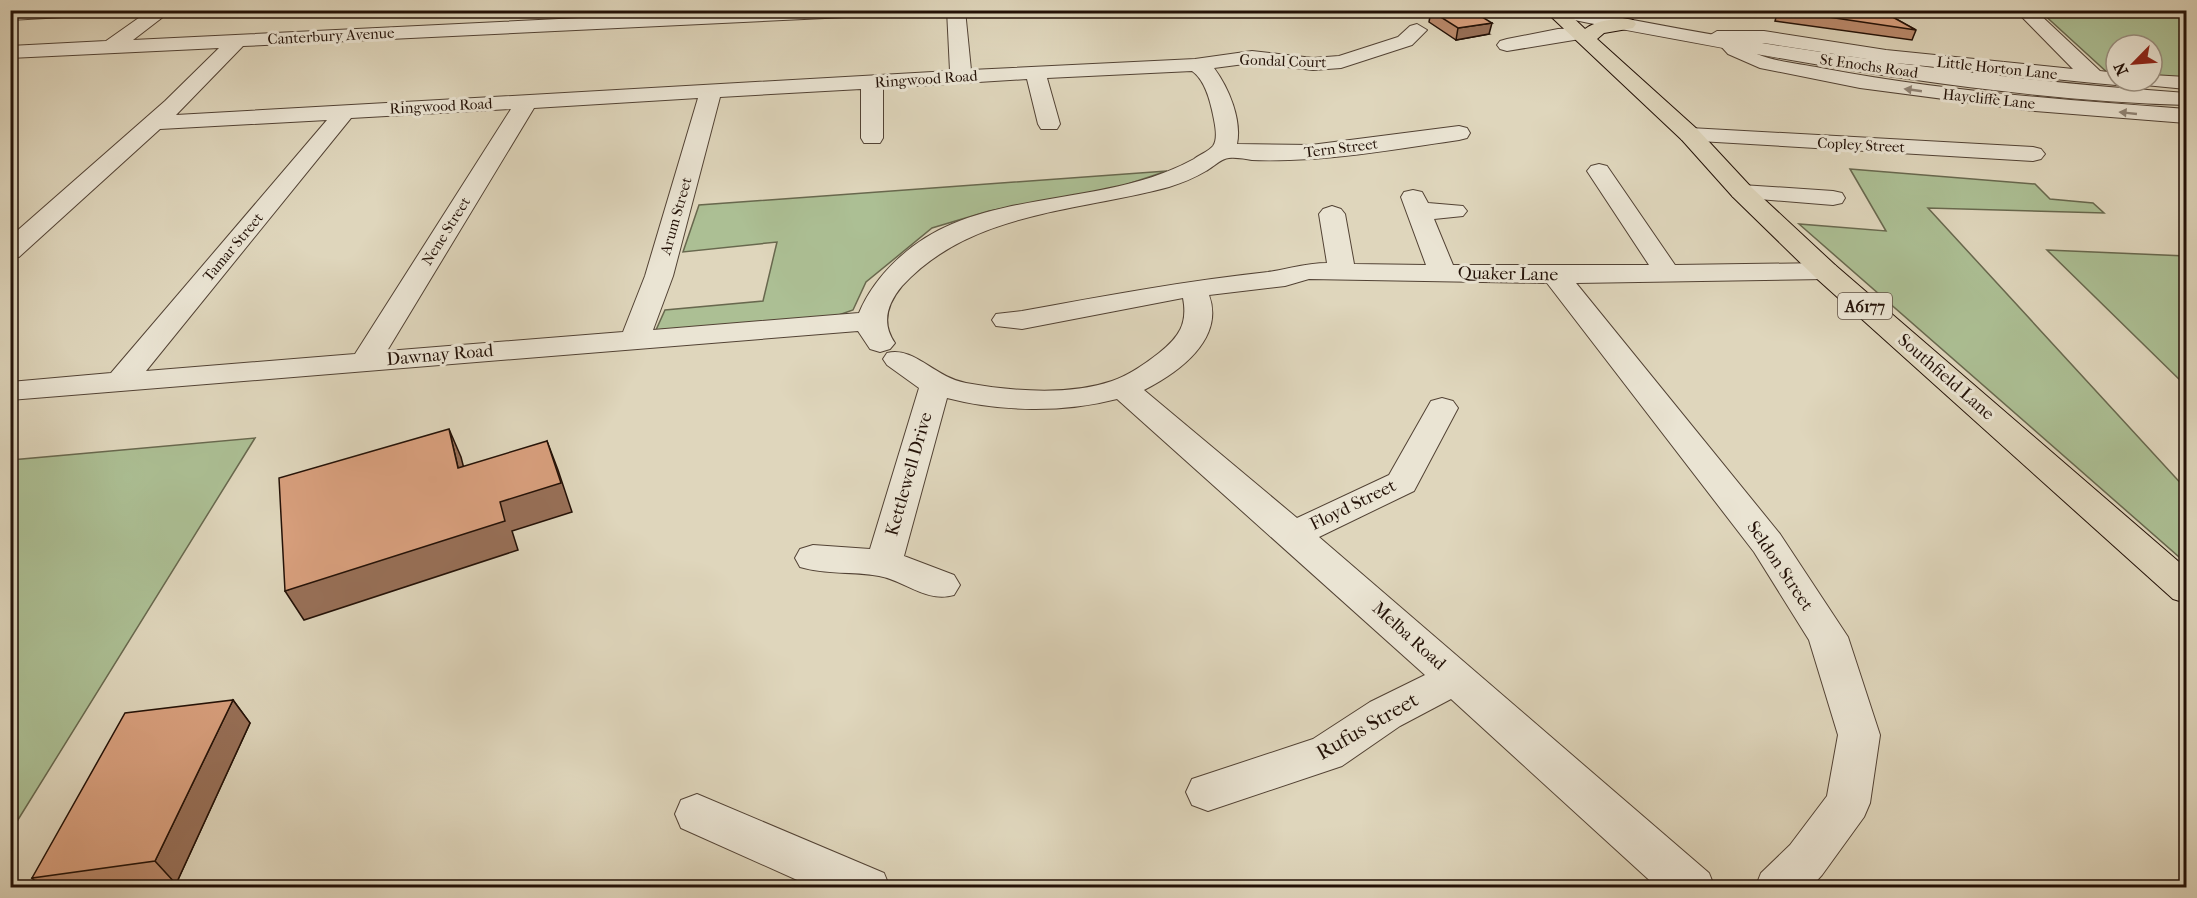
<svg xmlns="http://www.w3.org/2000/svg" width="2197" height="898" font-family="'IM FELL French Canon',serif">
	<style>
		.green { fill: #acbf94; stroke: #68684e; stroke-width: 1.5 }
		.lines { fill: none; stroke-linecap: round; stroke-linejoin: round }
		.minor-casing { stroke: #524234; stroke-width: 2 }
		.tertiary-casing { stroke: #524234; stroke-width: 2 }
		.primary-casing { stroke: #231107; stroke-width: 2 }
		.minor { fill: #eae4d3; fill-rule: evenodd }
		.tertiary { fill: #eae4d3; fill-rule: evenodd }
		.primary { fill: #dfd6bc; fill-rule: evenodd }
		.wall { fill: #bb8a6c; stroke: #231107; stroke-width: 1.5 }
		.shaded-wall { fill: #987058; stroke: #231107; stroke-width: 1.5 }
		.building { fill: #d9a07e; stroke: #231107; stroke-width: 1.5 }
		.oneway { fill: #908577 }
		.labels { text-anchor: middle; dominant-baseline: central; stroke-width: 6; stroke-linejoin: round; paint-order: stroke }
		.far-street-label { font-size: 15px; fill: #231107; stroke: #eae4d3 }
		.shield { fill: #eae4d3; stroke: #5f5044; stroke-width: 1.5 }
		.shield-label { font-size: 16px; font-weight: bold; fill: #231107 }
		.street-label { font-size: 18px; fill: #231107; stroke: #eae4d3 }
		.near-street-label { font-size: 21px; fill: #231107; stroke: #eae4d3 }
	</style>
	<rect width="100%" height="100%" fill="#dfd6bc"/>
	<filter id="stains"><feTurbulence type="fractalNoise" baseFrequency=".00333" numOctaves="4"/><feColorMatrix values="0 0 0 0 .2 0 0 0 0 .09 0 0 0 0 .02 0 0 0 .5 -.17"/></filter>
	<radialGradient id="worn" r=".72"><stop offset=".6" stop-color="#630" stop-opacity="0"/><stop offset="1" stop-color="#630" stop-opacity=".3"/></radialGradient>
	<g class="green">
		<path d="M2040 11H2186V77L2152 76V45H2116V75H2110Z"/>
		<path d="M1850 169 2035 184 2050 199 2093 203 2104 213 1928 208 2186 489V563L1799 224 1886 231Z"/>
		<path d="M1167 171 1116 188 989 211 932 228 866 282 853 310 833 317 656 330 665 310 763 301 777 242 683 252 699 205Z"/>
		<path d="M2047 250 2186 256V386Z"/>
		<path d="M255 438 11 831V460Z"/>
	</g>
	<g class="lines">
		<g class="minor-casing">
			<g id="minor">
				<path d="M10 10H90L81 16 10 20Z"/>
				<path d="M150 10H172L133 40 741 10H876L867 16 243 46 176 115 950 71 947 10H965L971 70 1195 59 1252 51 1313 58 1339 56 1398 37 1410 26 1417 24 1427 30 1412 45 1341 68 1313 70 1252 63 1214 68C1229 88 1242 120 1237 144L1311 145 1459 126 1467 128 1470 133 1467 138 1459 140C1410 147 1360 156 1311 159 1291 160 1271 161 1252 160 1245 159 1236 157 1229 158 1222 158 1213 167 1206 171 1194 178 1182 183 1169 187 1077 212 971 211 902 286 887 304 881 323 895 343L890 349 880 352 870 349 858 331 10 400V382L111 373 327 120 160 129 19 257 10 259V237L165 101 219 48 10 58V46L106 41ZM1192 71C1204 79 1209 97 1212 110 1214 120 1219 138 1213 146 1209 151 1199 155 1194 159 1120 200 1029 192 952 224 913 240 875 274 859 313L653 330 673 276 720 97 861 89V138L864 143H880L883 138V88L1027 79 1038 124 1041 129H1057L1060 124 1047 78ZM698 98 645 276 623 332 387 351 534 108ZM511 109 355 354 146 371 351 118Z"/>
				<path d="M1590 10H1611C1606 18 1600 19 1591 17Z"/>
				<path d="M2015 10H2035L2100 71 2116 73V81H2125L2116 85 2094 83 1886 62 1764 43H1739C1759 61 1796 63 1821 68 1941 91 2064 100 2186 109V123L2035 111 1860 88 1760 68 1728 54 1718 43 1710 41 1707 37 1717 31H1764L1886 50 2073 69Z"/>
				<path d="M1579 28 1586 30 1589 34 1586 38 1507 51 1500 49 1497 45 1500 41 1507 39 1558 29Z"/>
				<path d="M2152 75 2186 77V89L2145 85 2142 81H2152Z"/>
				<path d="M1690 128 2033 147 2041 149 2045 154 2041 159 2033 161 1682 140 1679 135 1682 130Z"/>
				<path d="M1599 164 1607 166 1675 265 1825 263 1835 265 1839 271 1835 277 1825 279 1576 283 1780 534 1848 637 1880 735 1870 803 1864 817 1822 875 1810 888H1755L1761 873 1790 845 1827 796 1838 735 1809 640 1754 552 1547 283 1309 279 1285 286 1209 295C1225 339 1179 372 1144 390L1297 518 1389 475 1431 401 1442 398 1453 401 1458 408 1414 491 1319 537 1709 873 1715 888H1658L1451 699 1400 726 1342 766 1208 811 1192 805 1186 792 1192 779 1313 739 1370 702 1425 675 1117 399C1063 413 1001 412 947 398L904 556 954 575 960 585 954 595C926 603 906 581 879 576 853 571 826 575 800 567L795 558 800 549 813 545 870 549 919 388 887 365 883 359 887 353C914 346 934 377 966 383 1011 391 1068 396 1112 381 1129 375 1145 364 1159 353 1179 337 1188 324 1183 298L1022 329 996 326 992 320 996 314 1022 311C1104 296 1185 281 1268 272 1289 269 1306 263 1327 263L1319 214 1323 209 1332 206 1341 209 1345 214 1354 264 1426 265 1401 197 1404 192 1413 190 1422 192 1428 203 1463 206 1467 211 1463 216 1434 219 1453 265H1649L1587 171 1591 166Z"/>
				<path d="M1742 185 1833 191 1842 193 1845 198 1842 203 1833 205 1733 197 1730 192 1733 187Z"/>
				<path d="M697 794 884 873 890 888H815L681 828 675 814 681 800Z"/>
			</g>
		</g>
		<g class="tertiary-casing">
			<path id="tertiary" d="M1543 10H1582C1781 50 1983 79 2186 93V105C1986 99 1786 60 1589 23L1545 14Z"/>
		</g>
		<g class="primary-casing">
			<path id="primary" d="M1544 10H1565L1585 29C1596 20 1619 17 1633 20L1636 24 1633 28 1604 33 1597 39 1698 130 1751 187 1835 265 2186 568V603L2173 599 1815 277 1733 197 1682 140Z"/>
		</g>
		<use href="#minor" class="minor"/>
		<use href="#tertiary" class="tertiary"/>
		<use href="#primary" class="primary"/>
	</g>
	<g class="wall">
		<path d="M1707 10H1731L1728 15Z"/>
		<path d="M1778 10H1880L1916 30 1912 40 1775 21Z"/>
		<path d="M1431 11 1489 34 1456 40 1429 22Z"/>
		<path d="M233 700 250 723 176 884 147 888H42L32 878Z"/>
	</g>
	<g class="shaded-wall">
		<path d="M1492 23 1489 34 1456 40 1458 28Z"/>
		<path d="M449 429 461 457 471 496 458 468Z"/>
		<path d="M547 441 558 470 572 512 512 531 518 550 304 620 285 591 500 502Z"/>
		<path d="M233 700 250 723 176 884 155 861Z"/>
	</g>
	<g class="building">
		<path d="M1471 10 1492 23 1458 28 1431 11Z"/>
		<path d="M1781 10H1880L1916 30Z"/>
		<path d="M449 429 458 468 547 441 561 483 500 502 505 521 285 591 279 478Z"/>
		<path d="M233 700 155 861 32 878 125 713Z"/>
	</g>
	<defs><path id="oneway-solid" d="M-6-.8H1V-3.2L6.5 0L1 3.2V.8H-6Z" transform="scale(1.5)"/></defs>
	<g class="oneway">
		<use href="#oneway-solid" transform="translate(1913 90) rotate(-172)"/>
		<use href="#oneway-solid" transform="translate(2128 113) rotate(-174)"/>
	</g>
	<g class="labels">
		<g class="far-street-label">
			<text transform="translate(331 36) rotate(-3)">Canterbury Avenue</text>
			<text transform="translate(1283 61) rotate(2)">Gondal Court</text>
			<text transform="translate(1869 66) rotate(8)">St Enochs Road</text>
			<text transform="translate(1997 68) rotate(6)">Little Horton Lane</text>
			<text transform="translate(926 79) rotate(-4)">Ringwood Road</text>
			<text transform="translate(1989 99) rotate(6)">Haycliffe Lane</text>
			<text transform="translate(441 106) rotate(-3)">Ringwood Road</text>
			<text transform="translate(1861 145) rotate(3)">Copley Street</text>
			<text transform="translate(1341 148) rotate(-7)">Tern Street</text>
			<text transform="translate(676 216) rotate(-74)">Arum Street</text>
			<text transform="translate(446 231) rotate(-58)">Nene Street</text>
			<text transform="translate(233 247) rotate(-50)">Tamar Street</text>
		</g>
		<rect class="shield" x="1838" y="293" width="54" height="26" rx="4.5"/>
		<g class="shield-label">
			<text x="1865" y="306">A6177</text>
		</g>
		<g class="street-label">
			<text transform="translate(1508 274) rotate(1)">Quaker Lane</text>
			<text transform="translate(440 355) rotate(-5)">Dawnay Road</text>
			<text transform="translate(1946 377) rotate(41)">Southfield Lane</text>
			<text transform="translate(909 474) rotate(-74)">Kettlewell Drive</text>
			<text transform="translate(1353 505) rotate(-26)">Floyd Street</text>
			<text transform="translate(1780 566) rotate(56)">Seldon Street</text>
			<text transform="translate(1409 636) rotate(42)">Melba Road</text>
		</g>
		<g class="near-street-label">
			<text transform="translate(1367 726) rotate(-30)">Rufus Street</text>
		</g>
	</g>
	<rect width="2197" height="898" fill="none" stroke="#dfd6bc" stroke-width="36"/>
	<rect x="12" y="12" width="2173" height="874" fill="none" stroke="#231107" stroke-width="3"/>
	<rect x="18" y="18" width="2161" height="862" fill="none" stroke="#231107" stroke-width="1.5"/>
	<g transform="translate(2134 63) rotate(245)"><circle r="28" fill="#eae4d3" stroke="#9a9081" stroke-width="1.5"/>
	<path d="M0-4.5L10 22L0 15L-10 22Z" fill="#8f2418"/>
	<text y="-9" font-size="16" font-weight="bold" text-anchor="middle" fill="#231107">N</text>
	</g>
	<rect width="100%" height="100%" filter="url(#stains)"/>
	<rect width="100%" height="100%" fill="url(#worn)"/>
</svg>
